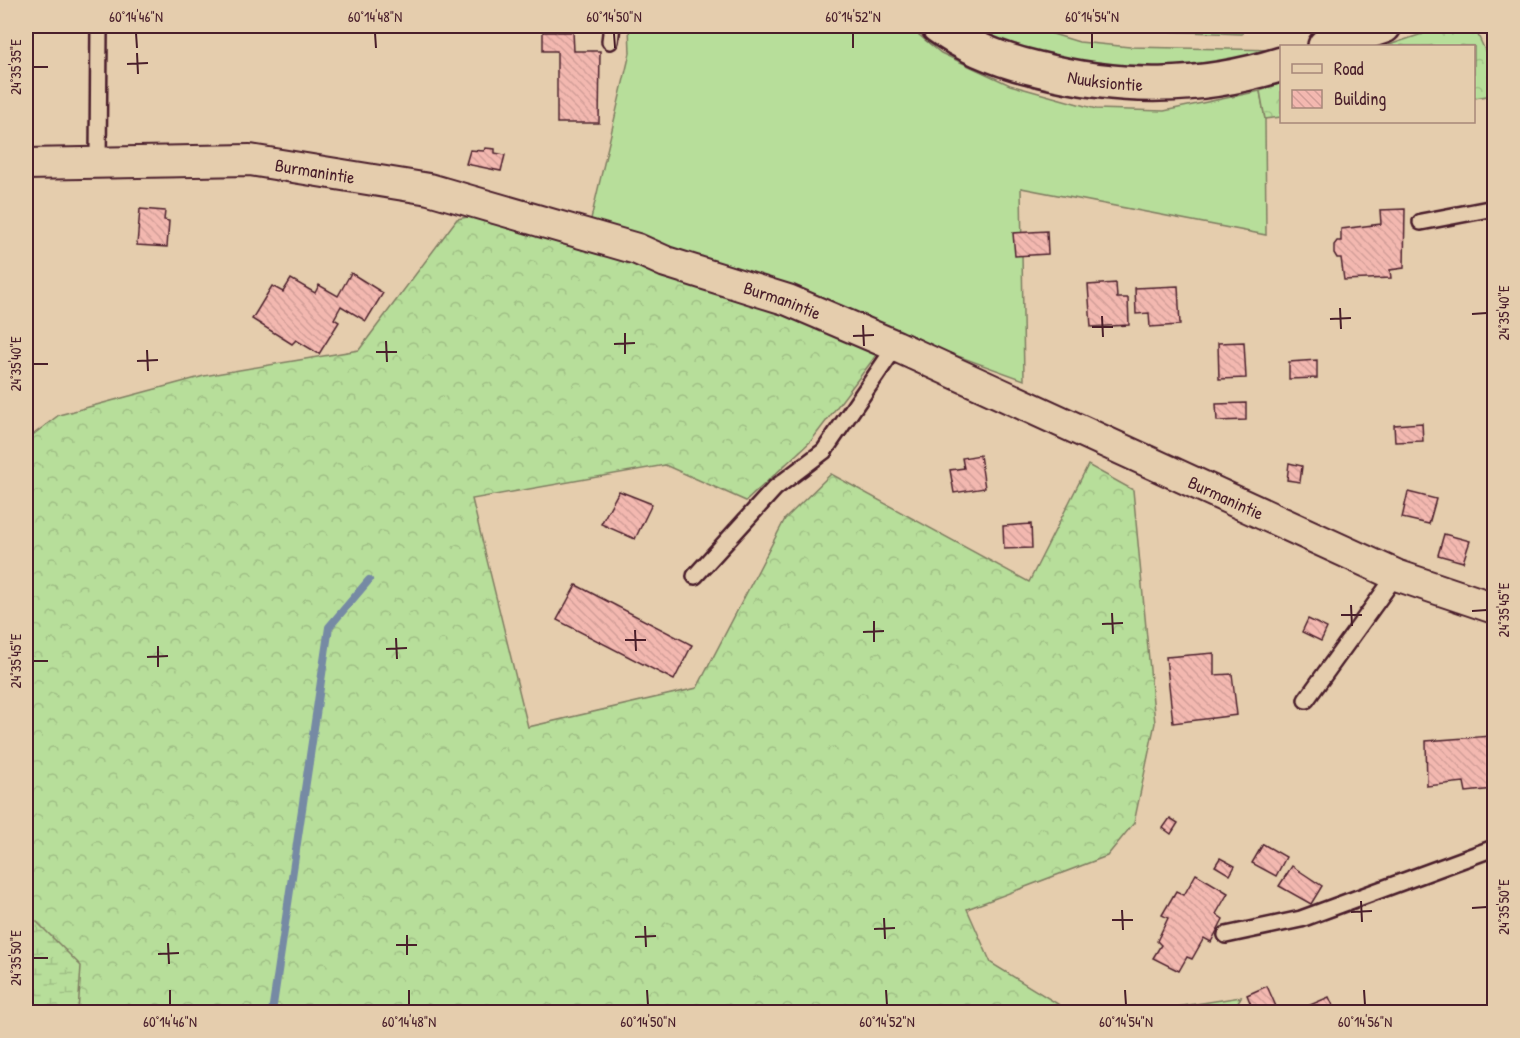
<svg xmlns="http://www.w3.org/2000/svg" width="1520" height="1038" font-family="'Patrick Hand',sans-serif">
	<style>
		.grass { fill: #b7de9a; stroke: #807e62; stroke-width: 1.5 }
		.forest { fill: url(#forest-crowns); stroke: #807e62; stroke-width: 1.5 }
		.wetland { fill: url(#wetland-marsh); stroke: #807e62; stroke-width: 1.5 }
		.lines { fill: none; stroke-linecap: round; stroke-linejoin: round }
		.stream { stroke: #768aa4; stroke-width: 8 }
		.building { fill: url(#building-back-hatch); stroke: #4a1f2b; stroke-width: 1.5 }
		.lane-casing { stroke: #4a1f2b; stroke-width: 20 }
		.street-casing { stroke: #4a1f2b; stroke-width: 34 }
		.secondary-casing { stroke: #4a1f2b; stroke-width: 38 }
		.lane { stroke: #e5cdad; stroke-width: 15 }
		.street { stroke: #e5cdad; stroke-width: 30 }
		.secondary { stroke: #e5cdad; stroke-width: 33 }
		.ticks { fill: none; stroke: #4a1f2b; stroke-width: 2 }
		.labels { text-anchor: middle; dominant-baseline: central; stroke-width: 4.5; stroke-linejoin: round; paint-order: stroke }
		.street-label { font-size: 18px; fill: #4a1f2b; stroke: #e5cdad }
		.neatline { fill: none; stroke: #4a1f2b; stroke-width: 2 }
		.ticks-label { font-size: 15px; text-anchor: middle; fill: #4a1f2b }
	</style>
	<defs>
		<pattern id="forest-crowns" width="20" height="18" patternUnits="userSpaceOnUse" patternTransform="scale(1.5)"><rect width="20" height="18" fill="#b7de9a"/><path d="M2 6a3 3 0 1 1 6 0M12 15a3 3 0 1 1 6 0" fill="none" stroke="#9fbe85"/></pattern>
		<pattern id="wetland-marsh" width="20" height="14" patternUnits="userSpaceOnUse" patternTransform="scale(1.5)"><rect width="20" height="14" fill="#b7de9a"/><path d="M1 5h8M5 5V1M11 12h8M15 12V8" fill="none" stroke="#9fbe85"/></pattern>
		<pattern id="building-back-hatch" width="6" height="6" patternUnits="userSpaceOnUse" patternTransform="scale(1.5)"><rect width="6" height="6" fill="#f3b8b0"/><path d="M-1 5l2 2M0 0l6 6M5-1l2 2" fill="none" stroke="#d29e98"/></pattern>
	</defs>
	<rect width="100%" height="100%" fill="#e5cdad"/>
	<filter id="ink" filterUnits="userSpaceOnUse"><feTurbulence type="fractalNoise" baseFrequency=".0167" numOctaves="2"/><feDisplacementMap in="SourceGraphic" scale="12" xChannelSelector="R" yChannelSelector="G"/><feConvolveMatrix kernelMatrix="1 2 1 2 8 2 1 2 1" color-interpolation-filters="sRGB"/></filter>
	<g filter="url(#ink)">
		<g class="grass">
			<path d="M629 26H908L941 53 1010 85 1096 109 1164 111 1260 91 1265 119 1266 235 1021 188 1024 380 590 223 630 53Z"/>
			<path d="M965 26H1031L1043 31 1079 42 1130 47 1278 50 1221 64 1164 71 1085 66 1013 47Z"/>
			<path d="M1072 26H1242V34L1078 28Z"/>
		</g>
		<g class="forest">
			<path d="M1446 26H1474L1487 55 1493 95 1474 98V46H1386Z"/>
			<path d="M1281 83V117L1265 119 1260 91Z"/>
			<path d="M526 206 881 349 811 441 746 501 665 465 472 499 528 727 697 688 785 519 831 474 1029 582 1088 465 1133 490 1155 723 1134 823 1107 856 967 909 991 963 1071 1012H26V440L59 415 204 376 359 350 457 219Z"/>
			<path d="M1241 997 1232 1012H1144Z"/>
		</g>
		<path class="wetland" d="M36 921 81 966 78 1012H26V923Z"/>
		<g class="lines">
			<path class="stream" d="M272 1012 329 627 369 580"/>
		</g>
		<g class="building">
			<path d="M543 32H573L574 51H600L599 123H557V51H543Z"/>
			<path d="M485 148 495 149V153L505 155 501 171 466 164 470 150 484 151Z"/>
			<path d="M140 209 165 211 164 220 169 221 167 247 137 245Z"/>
			<path d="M1405 209 1404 268 1390 270 1391 278 1344 280 1341 258H1337L1334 253V245L1337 241H1341V229L1381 224 1380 210Z"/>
			<path d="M1047 231 1048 254 1015 256 1013 233Z"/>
			<path d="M26 233H29L26 266Z"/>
			<path d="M351 273 383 293 366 321 341 306 334 319 339 322 319 354 296 340 292 344 252 319 272 286 283 292 291 279 315 293 319 285 338 296Z"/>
			<path d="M1116 283 1117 298H1128L1129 325 1091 327 1088 285Z"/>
			<path d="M1178 286 1180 325 1150 327 1149 313 1136 314 1135 288Z"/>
			<path d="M1244 342 1246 378 1219 379 1218 343Z"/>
			<path d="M1317 360V378L1289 379V362Z"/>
			<path d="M1246 403V420L1217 421 1216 404Z"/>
			<path d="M1422 423 1423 441 1395 442 1394 425Z"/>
			<path d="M980 455 985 488 954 493 950 470 964 468 962 458Z"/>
			<path d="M1289 463 1302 466 1300 482 1287 480Z"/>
			<path d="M619 491 652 504 635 539 601 524Z"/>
			<path d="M1408 492 1436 499 1429 524 1402 518Z"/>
			<path d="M1031 524 1032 548 1004 549 1003 526Z"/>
			<path d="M1444 534 1470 541 1463 562 1438 555Z"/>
			<path d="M576 585 692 645 674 680 557 620Z"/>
			<path d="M1308 619 1327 628 1321 641 1302 632Z"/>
			<path d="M1214 653V675L1232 674 1237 715 1173 723 1166 657Z"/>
			<path d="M1491 736 1494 789 1466 792 1464 782 1427 786 1426 741Z"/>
			<path d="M1170 818 1178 823 1171 834 1163 828Z"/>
			<path d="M1263 844 1286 857 1276 876 1252 863Z"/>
			<path d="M1220 858 1235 866 1230 875 1215 866Z"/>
			<path d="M1292 866 1322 886 1311 904 1279 886Z"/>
			<path d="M1196 874 1228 893 1216 914 1223 919 1211 942 1204 938 1192 959 1187 957 1179 971 1153 958 1161 945 1157 941 1168 918 1162 915 1176 891 1184 895Z"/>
			<path d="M1267 986 1278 1011 1254 1012 1247 995Z"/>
			<path d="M1329 997 1336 1012H1306L1303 1008Z"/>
		</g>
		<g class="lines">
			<g class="lane-casing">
				<g id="lane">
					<path d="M610 41 612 26"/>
					<path d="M98 163 99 26"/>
					<path d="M1421 222 1494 208"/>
					<path d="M695 576 775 488 824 451 896 346"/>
					<path d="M1306 700 1396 575"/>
					<path d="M1226 935 1301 919 1494 848"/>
				</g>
			</g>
			<g class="street-casing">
				<g id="street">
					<path id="s1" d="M26 164 250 160 429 189 637 249 666 262 788 300 896 346 1396 575 1494 608"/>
				</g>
			</g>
			<g class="secondary-casing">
				<g id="secondary">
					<path id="s2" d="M938 26C966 47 1003 61 1038 69 1121 90 1199 90 1282 64"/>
					<path d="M1325 46 1384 26"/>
				</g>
			</g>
			<use href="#lane" class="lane"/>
			<use href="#street" class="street"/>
			<use href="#secondary" class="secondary"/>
		</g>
	</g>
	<path class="ticks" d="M136 33 137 48M375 33 376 48M614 33 615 48M853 33V48M1092 33V48M137 53 138 74M127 64 148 63M33 67H48M1340 308 1341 329M1472 314 1487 313M1102 316 1103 337M1330 319 1351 318M863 325 864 346M1092 327H1113M625 333V354M853 336 874 335M386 341 387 362M614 344 635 343M147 350 148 371M376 352H397M137 361 158 360M33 364H48M1351 605 1352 626M1472 611 1487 610M1112 613 1113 634M1341 615H1362M874 621V642M1102 624 1123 623M635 630 636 651M863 632 884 631M396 638 397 659M625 640H646M158 646V667M386 649 407 648M147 657 168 656M33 661H48M1361 901 1362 922M1472 908 1487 907M1122 910 1123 930M1351 912 1372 911M884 918 885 939M1112 920H1133M645 926 646 947M874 929 895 928M407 935V955M635 937 656 936M168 943 169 964M396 945H417M158 954 179 953M33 958H48M170 990V1005M409 990V1005M647 990 648 1005M886 990 887 1005M1125 990 1126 1005M1364 990 1365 1005"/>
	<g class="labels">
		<g class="street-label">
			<text stroke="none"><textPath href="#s2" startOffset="178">Nuuksiontie</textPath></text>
			<text stroke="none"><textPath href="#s1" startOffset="290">Burmanintie</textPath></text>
			<text stroke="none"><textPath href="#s1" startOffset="776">Burmanintie</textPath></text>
			<text stroke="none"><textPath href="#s1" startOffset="1262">Burmanintie</textPath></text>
		</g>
	</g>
	<rect width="1520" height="1038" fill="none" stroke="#e5cdad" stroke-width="66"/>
	<rect x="1280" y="45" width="195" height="78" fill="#e5cdad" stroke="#a78779" stroke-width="1.5"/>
	<rect x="1292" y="64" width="30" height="9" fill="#e5cdad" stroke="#a78779" stroke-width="1.5"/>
	<text x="1334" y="75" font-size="18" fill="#4a1f2b">Road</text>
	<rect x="1292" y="90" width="30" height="18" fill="url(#building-back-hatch)" stroke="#a78779" stroke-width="1.5"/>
	<text x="1334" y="105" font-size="18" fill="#4a1f2b">Building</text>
	<rect x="33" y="33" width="1454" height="972" class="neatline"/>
	<g class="ticks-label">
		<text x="136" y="22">60°14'46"N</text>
		<text x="375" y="22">60°14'48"N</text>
		<text x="614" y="22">60°14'50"N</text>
		<text x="853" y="22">60°14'52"N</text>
		<text x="1092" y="22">60°14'54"N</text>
		<text transform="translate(16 67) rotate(-90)" y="5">24°35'35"E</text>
		<text transform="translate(1504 313) rotate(-90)" y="5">24°35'40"E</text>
		<text transform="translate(16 364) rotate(-90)" y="5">24°35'40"E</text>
		<text transform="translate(1504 610) rotate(-90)" y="5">24°35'45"E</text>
		<text transform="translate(16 661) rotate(-90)" y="5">24°35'45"E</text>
		<text transform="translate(1504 907) rotate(-90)" y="5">24°35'50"E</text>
		<text transform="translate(16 958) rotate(-90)" y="5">24°35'50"E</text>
		<text x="170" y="1027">60°14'46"N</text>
		<text x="409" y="1027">60°14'48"N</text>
		<text x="648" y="1027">60°14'50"N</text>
		<text x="887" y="1027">60°14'52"N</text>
		<text x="1126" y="1027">60°14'54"N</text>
		<text x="1365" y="1027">60°14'56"N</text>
	</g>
</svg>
